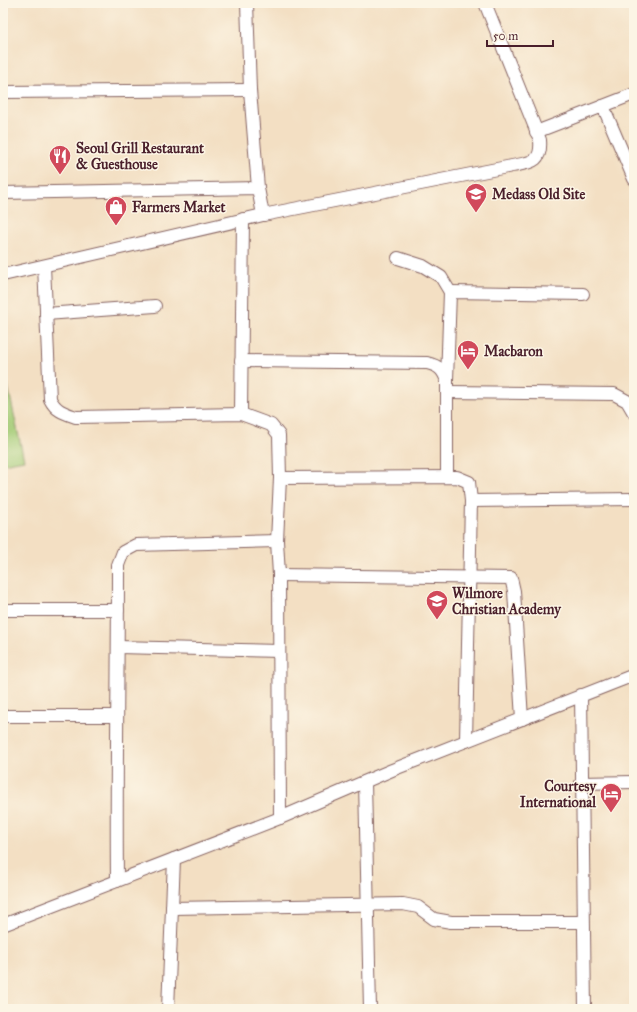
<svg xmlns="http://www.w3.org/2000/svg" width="637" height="1012" font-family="'IM FELL Great Primer',serif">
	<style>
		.green { fill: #a4cc77; stroke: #777651 }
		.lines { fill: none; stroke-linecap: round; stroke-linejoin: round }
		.minor-casing { stroke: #856260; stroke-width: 14 }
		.minor { stroke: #fff; stroke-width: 12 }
		.labels { text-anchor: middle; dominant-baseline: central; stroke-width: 3; stroke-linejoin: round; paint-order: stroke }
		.poi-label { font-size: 14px; font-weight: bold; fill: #4a1f2b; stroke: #fcf5e5; text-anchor: start }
	</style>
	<rect width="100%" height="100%" fill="#fcf5e5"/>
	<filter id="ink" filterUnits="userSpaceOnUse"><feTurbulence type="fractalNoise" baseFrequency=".025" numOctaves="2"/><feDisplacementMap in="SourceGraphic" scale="8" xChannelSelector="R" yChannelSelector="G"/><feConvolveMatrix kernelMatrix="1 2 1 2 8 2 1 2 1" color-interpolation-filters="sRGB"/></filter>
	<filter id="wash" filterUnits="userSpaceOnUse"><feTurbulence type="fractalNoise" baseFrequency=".012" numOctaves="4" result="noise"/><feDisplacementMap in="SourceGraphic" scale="16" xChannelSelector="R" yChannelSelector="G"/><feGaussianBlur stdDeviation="0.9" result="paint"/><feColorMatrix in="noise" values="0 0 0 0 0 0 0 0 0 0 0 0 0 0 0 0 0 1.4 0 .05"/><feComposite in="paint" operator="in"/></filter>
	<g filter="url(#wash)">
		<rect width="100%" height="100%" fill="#f3dfc3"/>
		<path class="green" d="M3 364 24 460 3 464Z"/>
	</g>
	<g filter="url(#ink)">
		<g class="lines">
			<g class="minor-casing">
				<g id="minor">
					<path d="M247 3 250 90 258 188"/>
					<path d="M3 92 250 90"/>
					<path d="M603 106 634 179"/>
					<path d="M536 132 634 94"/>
					<path d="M3 193 258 188 263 215"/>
					<path d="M398 258 423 266 441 277 450 292"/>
					<path d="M44 266 50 399C56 411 64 413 76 417L241 414 271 425 279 435 280 478 277 541 279 575 280 818"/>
					<path d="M3 275 263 215 512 166C531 162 542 163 540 140L485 3"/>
					<path d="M46 314 155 306"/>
					<path d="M241 361 427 363C439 366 443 369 447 381V476"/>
					<path d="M447 380 450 292 583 294"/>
					<path d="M448 392 614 394 627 401 634 413"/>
					<path d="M241 414 243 219"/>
					<path d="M280 478 457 477 469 482 471 501 634 499"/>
					<path d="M279 575 511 578 514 591 522 719"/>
					<path d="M3 610H118"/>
					<path d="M118 647 279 651"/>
					<path d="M581 695 585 1009"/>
					<path d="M3 716H116"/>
					<path d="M466 741 471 501"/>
					<path d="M365 782 370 1009"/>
					<path d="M581 783 634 782"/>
					<path d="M174 859 172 908 403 904 418 907 434 919 451 922H583"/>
					<path d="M117 881C116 776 118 670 118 565L123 552 136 545 277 541"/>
					<path d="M3 925 280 818 392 770 634 675"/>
					<path d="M168 1009 172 908"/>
				</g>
			</g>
			<use href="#minor" class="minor"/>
		</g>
	</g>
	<defs>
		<g id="restaurant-pin" transform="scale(1.15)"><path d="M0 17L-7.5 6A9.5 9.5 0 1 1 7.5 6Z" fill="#d1495b" stroke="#fcf5e5"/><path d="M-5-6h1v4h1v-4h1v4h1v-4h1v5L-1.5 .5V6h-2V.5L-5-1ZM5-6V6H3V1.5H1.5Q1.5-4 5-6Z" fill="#fff"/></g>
		<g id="school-pin" transform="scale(1.15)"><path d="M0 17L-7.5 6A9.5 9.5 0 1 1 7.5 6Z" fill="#d1495b" stroke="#fcf5e5"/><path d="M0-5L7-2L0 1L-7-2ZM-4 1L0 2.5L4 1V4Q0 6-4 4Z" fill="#fff"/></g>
		<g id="shop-pin" transform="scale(1.15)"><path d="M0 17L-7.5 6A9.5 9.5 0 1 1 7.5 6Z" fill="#d1495b" stroke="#fcf5e5"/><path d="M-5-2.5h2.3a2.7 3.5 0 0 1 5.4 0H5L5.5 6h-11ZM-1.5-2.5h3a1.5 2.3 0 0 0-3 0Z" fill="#fff"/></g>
		<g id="hotel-pin" transform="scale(1.15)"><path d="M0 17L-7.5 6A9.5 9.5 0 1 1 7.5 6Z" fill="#d1495b" stroke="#fcf5e5"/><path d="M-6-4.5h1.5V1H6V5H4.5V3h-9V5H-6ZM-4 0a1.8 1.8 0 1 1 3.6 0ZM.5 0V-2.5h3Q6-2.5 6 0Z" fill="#fff"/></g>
		<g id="university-pin" transform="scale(1.15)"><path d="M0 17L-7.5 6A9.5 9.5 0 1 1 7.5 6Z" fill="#d1495b" stroke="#fcf5e5"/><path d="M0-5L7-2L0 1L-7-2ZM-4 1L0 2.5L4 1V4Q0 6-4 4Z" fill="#fff"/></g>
	</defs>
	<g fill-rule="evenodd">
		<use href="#restaurant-pin" x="60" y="156"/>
		<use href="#school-pin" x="476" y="194"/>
		<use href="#shop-pin" x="116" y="207"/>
		<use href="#hotel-pin" x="468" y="351"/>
		<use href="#university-pin" x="437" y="601"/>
		<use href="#hotel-pin" x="611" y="794"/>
	</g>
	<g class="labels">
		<g class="poi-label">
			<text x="76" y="148">Seoul Grill Restaurant<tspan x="76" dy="16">&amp; Guesthouse</tspan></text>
			<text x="492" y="194">Medass Old Site</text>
			<text x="132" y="207">Farmers Market</text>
			<text x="484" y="351">Macbaron</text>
			<text x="452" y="593">Wilmore<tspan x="452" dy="16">Christian Academy</tspan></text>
			<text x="596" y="786" text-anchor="end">Courtesy<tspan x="596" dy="16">International</tspan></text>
		</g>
	</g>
	<rect width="637" height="1012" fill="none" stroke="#fcf5e5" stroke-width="16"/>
	<path d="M487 40v6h66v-6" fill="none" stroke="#4a1f2b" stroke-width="2"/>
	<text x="493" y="40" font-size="12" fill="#4a1f2b" stroke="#fcf5e5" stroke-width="3" paint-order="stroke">50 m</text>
</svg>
